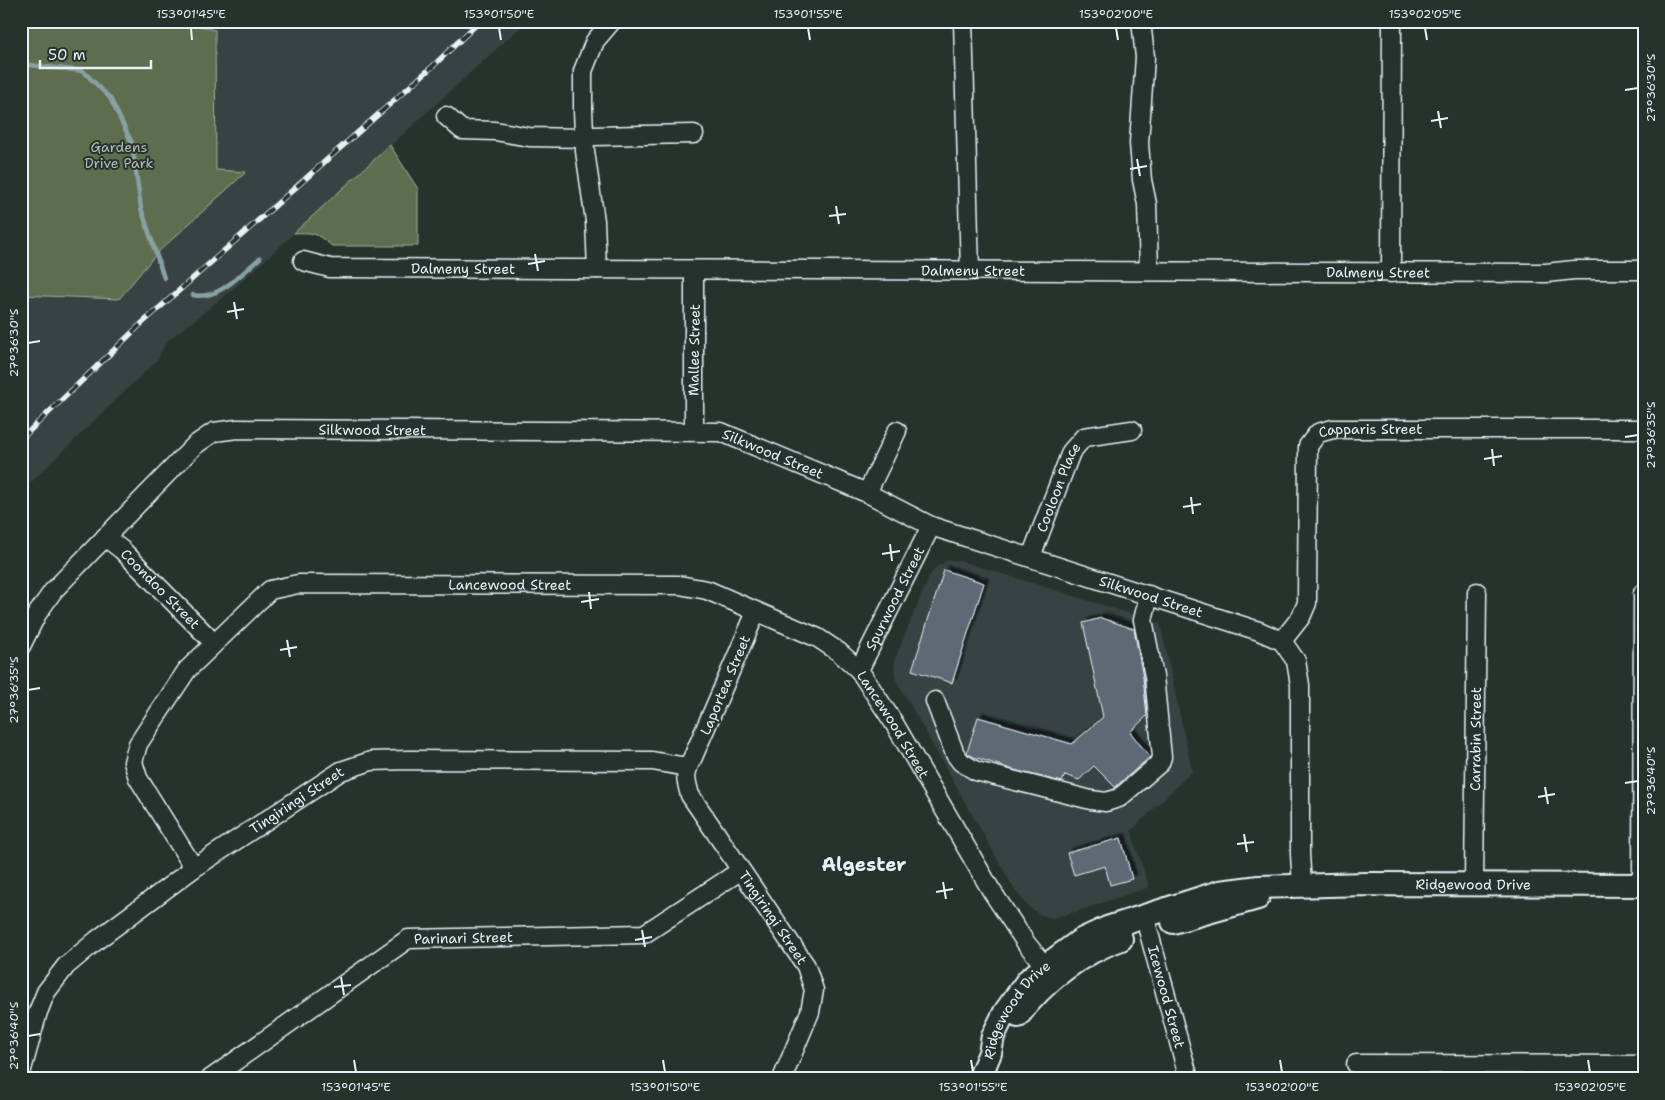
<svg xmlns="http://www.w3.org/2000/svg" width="1665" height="1100" font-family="'Shantell Sans',sans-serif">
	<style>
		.built { fill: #374343 }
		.green { fill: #5e6d4f; stroke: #a3afa4 }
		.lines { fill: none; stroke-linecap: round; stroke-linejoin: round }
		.stream { stroke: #87a1a5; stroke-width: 4.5 }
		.building { fill: #5f6976; stroke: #e8f1f8; filter: url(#shadow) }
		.minor-casing { stroke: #e8f1f8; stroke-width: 21 }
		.major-casing { stroke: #e8f1f8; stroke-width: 26 }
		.minor { stroke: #26332d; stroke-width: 18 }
		.major { stroke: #26332d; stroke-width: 22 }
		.rail-casing { stroke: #e8f1f8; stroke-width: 5.5 }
		.rail { stroke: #26332d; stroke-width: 4; stroke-dasharray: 11; stroke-linecap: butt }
		.ticks { fill: none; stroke: #e8f1f8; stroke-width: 2 }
		.labels { text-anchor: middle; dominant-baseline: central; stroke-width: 4; stroke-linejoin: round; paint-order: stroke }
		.park-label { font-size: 14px; fill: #b1bcb4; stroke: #26332d }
		.street-label { font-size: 14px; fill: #e8f1f8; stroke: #26332d }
		.district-label { font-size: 19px; font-weight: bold; fill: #e8f1f8; stroke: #26332d }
		.neatline { fill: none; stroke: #e8f1f8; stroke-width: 2 }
		.ticks-label { font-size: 12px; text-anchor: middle; fill: #e8f1f8 }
	</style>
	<defs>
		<filter id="shadow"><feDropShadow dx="4.5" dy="-4.5" stdDeviation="1" flood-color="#0009"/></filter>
	</defs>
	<rect width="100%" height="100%" fill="#26332d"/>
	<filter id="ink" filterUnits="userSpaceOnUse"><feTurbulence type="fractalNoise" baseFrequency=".02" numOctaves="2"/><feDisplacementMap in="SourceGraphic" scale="10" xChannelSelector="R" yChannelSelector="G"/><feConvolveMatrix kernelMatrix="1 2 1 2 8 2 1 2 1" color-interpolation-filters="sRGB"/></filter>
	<g filter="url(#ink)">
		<g class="built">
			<path d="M179 21H527L231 291 166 342 158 359 21 492V295L119 299 156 254 245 172 216 171 215 30Z"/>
			<path d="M949 560 961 561 1160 623 1192 771 1131 831 1149 887 1078 911 1052 918 1042 915 1031 909 1016 892 895 678 894 661 930 575 937 566Z"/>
		</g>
		<g class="green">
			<path d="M21 21H179L215 30 216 170 246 172 156 254 119 299 21 295Z"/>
			<path d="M390 145 418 189V246H332C316 233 313 232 294 233Z"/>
		</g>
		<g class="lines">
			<g class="stream">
				<path d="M21 64 83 71 110 98 132 143 141 208 164 278"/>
				<path d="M193 295C218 301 242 273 260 258"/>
			</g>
		</g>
		<g class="building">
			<path d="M944 570 984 583 952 683 912 670Z"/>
			<path d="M1101 618 1134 629 1143 678 1147 716 1130 732 1150 757 1115 787 1094 766 1079 780 1065 775 1062 782 1014 770 974 757 968 754 967 752 978 717 1072 744 1103 717 1083 623Z"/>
			<path d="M1121 838 1132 879 1110 885 1105 866 1074 875 1067 853Z"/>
		</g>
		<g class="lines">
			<g class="minor-casing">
				<g id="minor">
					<path d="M963 21 970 271"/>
					<path d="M1141 21 1145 57 1139 143 1142 180 1147 204 1149 271"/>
					<path d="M446 116 462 130 495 131 529 137 584 138 593 136 694 134"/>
					<path id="s1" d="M303 261 330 268 1546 273 1574 270H1644"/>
					<path d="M597 269 595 221 585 151 583 111V71L595 41 612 21"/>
					<path d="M694 270V431"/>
					<path d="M1391 273 1392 21"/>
					<path d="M867 493 897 431"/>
					<path id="s2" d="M105 537 122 550 214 643"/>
					<path id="s3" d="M1031 557 1071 452 1084 437 1132 430"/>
					<path id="s4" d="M756 612 693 757C684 773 685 778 690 795L806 966 814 990 810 1012 782 1079"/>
					<path id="s5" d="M1282 641 1301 617 1307 603 1308 446 1318 433 1333 429H1644"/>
					<path id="s6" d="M21 646 37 614 53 591 195 445 214 432 237 429 721 432 867 493 931 526 1259 631 1282 641 1296 661 1300 685V854L1302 885"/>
					<path id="s7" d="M859 670 931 526"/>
					<path d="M935 701 955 754 961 762 976 771 1091 800 1106 802 1119 798 1160 763 1162 757 1154 676 1143 620 1149 595"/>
					<path id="s8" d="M194 868 138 778 133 762 138 744 187 670 270 590 298 584 679 585 707 590 818 638 839 652 859 670 894 723 991 890 1026 943 1052 975"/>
					<path id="s9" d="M1474 885 1477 592"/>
					<path d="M1642 885 1643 593"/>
					<path id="s10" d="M1144 915 1189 1079"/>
					<path d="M1356 1064 1644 1065"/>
					<path id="s11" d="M21 1073 38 1012 46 992 66 966 97 940 194 868 341 771 371 761 409 760 652 761 687 767"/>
					<path id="s12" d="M210 1079 408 939 644 934 740 871"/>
				</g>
			</g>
			<g class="major-casing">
				<g id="major">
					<path d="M1173 922 1258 898"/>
					<path d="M1018 1016C1044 981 1081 953 1121 939"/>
					<path id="s13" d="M979 1079 990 1053 993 1036 1005 1012 1028 980 1044 967 1081 940 1107 928 1220 892 1259 887 1366 884 1644 885"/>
				</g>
			</g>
			<use href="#minor" class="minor"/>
			<use href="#major" class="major"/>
			<g class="rail-casing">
				<path id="rail" d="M21 439 140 325 433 66 480 21"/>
			</g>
			<use href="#rail" class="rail"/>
		</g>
	</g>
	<path class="ticks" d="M191 28 192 40M499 28 501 40M808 28 810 40M1116 28 1118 40M1425 28 1427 40M1625 90 1638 88M1438 111 1441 128M1431 121 1448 118M1137 159 1140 176M1130 169 1147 166M836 206 839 224M829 216 846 214M535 254 538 271M528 264 545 261M234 302 237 319M227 312 244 309M28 343 40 341M1625 437 1638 435M1492 449 1494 466M1484 459 1502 456M1191 497 1193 514M1183 507 1201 504M890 544 892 561M882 554 900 551M589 592 591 609M581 602 599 599M287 640 290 657M280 650 297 647M28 690 40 688M1625 783 1638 781M1545 787 1548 804M1538 797 1555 794M1244 834 1247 852M1237 844 1254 842M943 882 946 899M936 892 953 889M642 930 645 947M635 940 652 937M341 977 344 995M334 987 351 985M28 1036 40 1034M354 1060 356 1072M663 1060 665 1072M971 1060 973 1072M1280 1060 1282 1072M1588 1060 1590 1072"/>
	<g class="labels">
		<g class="park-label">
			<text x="119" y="147">Gardens<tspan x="119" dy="16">Drive Park</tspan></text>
		</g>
		<g class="street-label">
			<text stroke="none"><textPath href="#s1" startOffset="161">Dalmeny Street</textPath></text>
			<text stroke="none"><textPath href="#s1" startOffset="671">Dalmeny Street</textPath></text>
			<text stroke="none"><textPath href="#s1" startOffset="1076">Dalmeny Street</textPath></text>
			<text transform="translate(694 350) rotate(-89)">Mallee Street</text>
			<text stroke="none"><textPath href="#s6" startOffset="449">Silkwood Street</textPath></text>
			<text stroke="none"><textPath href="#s5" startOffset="272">Capparis Street</textPath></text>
			<text stroke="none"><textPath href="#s6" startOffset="854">Silkwood Street</textPath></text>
			<text stroke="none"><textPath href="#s3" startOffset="75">Cooloon Place</textPath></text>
			<text stroke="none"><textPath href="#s8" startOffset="586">Lancewood Street</textPath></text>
			<text stroke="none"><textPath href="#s2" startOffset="76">Coondoo Street</textPath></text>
			<text stroke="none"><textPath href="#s6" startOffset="1259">Silkwood Street</textPath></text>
			<text stroke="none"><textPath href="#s7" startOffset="80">Spurwood Street</textPath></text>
			<text transform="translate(725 685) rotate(-67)">Laportea Street</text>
			<text stroke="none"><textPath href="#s8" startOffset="1021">Lancewood Street</textPath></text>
			<text stroke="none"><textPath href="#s9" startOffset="146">Carrabin Street</textPath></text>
			<text stroke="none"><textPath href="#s11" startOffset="402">Tingiringi Street</textPath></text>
			<text stroke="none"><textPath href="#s13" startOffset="579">Ridgewood Drive</textPath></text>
			<text stroke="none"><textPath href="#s4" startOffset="346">Tingiringi Street</textPath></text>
			<text stroke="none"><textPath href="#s12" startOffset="298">Parinari Street</textPath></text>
			<text stroke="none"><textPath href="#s10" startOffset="85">Icewood Street</textPath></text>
			<text stroke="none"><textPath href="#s13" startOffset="80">Ridgewood Drive</textPath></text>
		</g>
		<g class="district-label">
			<text x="864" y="864">Algester</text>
		</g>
	</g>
	<rect width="1665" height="1100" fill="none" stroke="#26332d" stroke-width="55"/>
	<path d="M40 60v8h111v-8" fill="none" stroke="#e8f1f8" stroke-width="2.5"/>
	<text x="48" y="60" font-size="15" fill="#e8f1f8" stroke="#26332d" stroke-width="4" paint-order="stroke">50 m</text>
	<rect x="28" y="28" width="1610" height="1044" class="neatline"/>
	<g class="ticks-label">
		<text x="191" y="18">153°01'45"E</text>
		<text x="499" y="18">153°01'50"E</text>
		<text x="808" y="18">153°01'55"E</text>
		<text x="1116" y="18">153°02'00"E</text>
		<text x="1425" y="18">153°02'05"E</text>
		<text transform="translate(1651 88) rotate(-90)" y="4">27°36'30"S</text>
		<text transform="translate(14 343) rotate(-90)" y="4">27°36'30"S</text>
		<text transform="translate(1651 435) rotate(-90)" y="4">27°36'35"S</text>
		<text transform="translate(14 690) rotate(-90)" y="4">27°36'35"S</text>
		<text transform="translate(1651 781) rotate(-90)" y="4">27°36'40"S</text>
		<text transform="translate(14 1036) rotate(-90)" y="4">27°36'40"S</text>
		<text x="356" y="1091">153°01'45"E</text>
		<text x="665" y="1091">153°01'50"E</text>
		<text x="973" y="1091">153°01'55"E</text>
		<text x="1282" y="1091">153°02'00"E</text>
		<text x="1590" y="1091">153°02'05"E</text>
	</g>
</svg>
